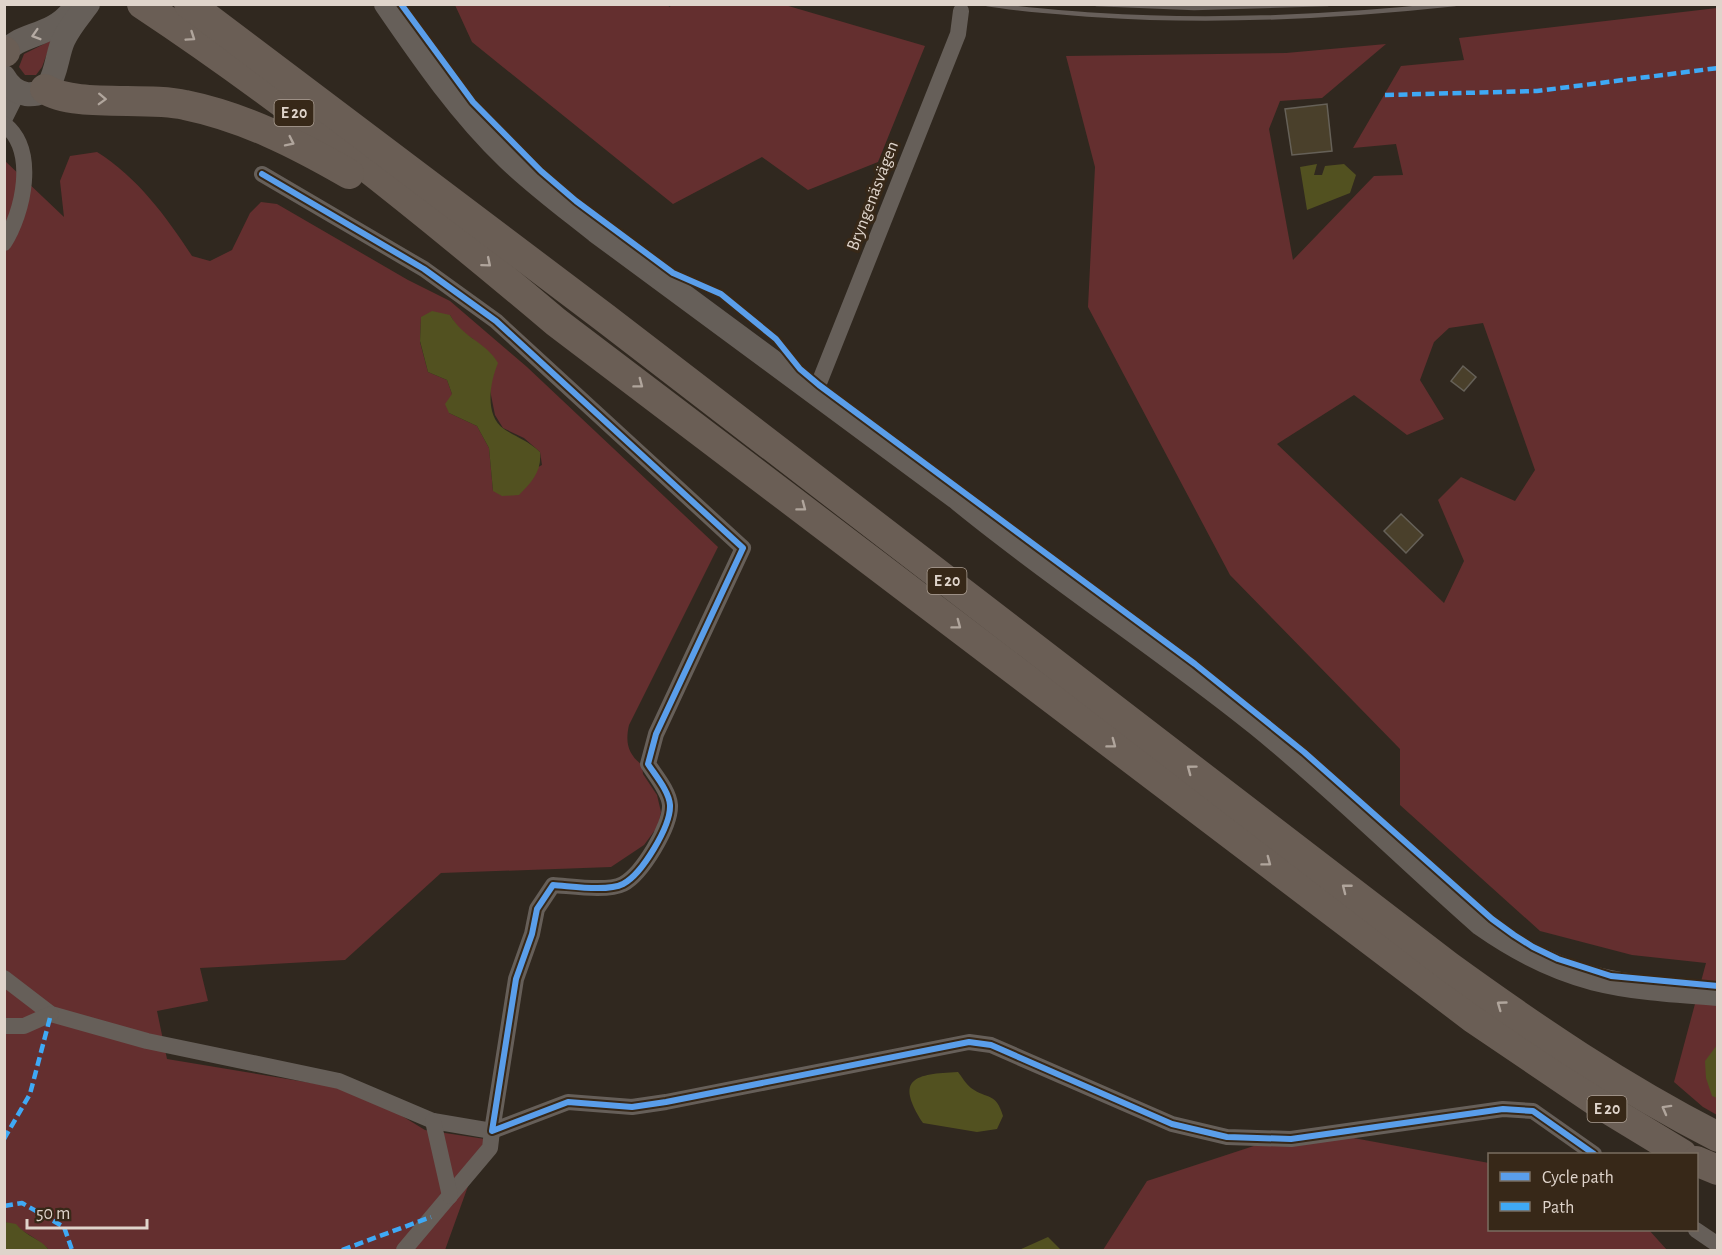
<svg xmlns="http://www.w3.org/2000/svg" width="1722" height="1255" font-family="'Alegreya Sans',sans-serif">
	<style>
		.green { fill: #642f2f; fill-rule: evenodd }
		.water { fill: #525120 }
		.building { fill: #4a402b; stroke: #666158; stroke-width: 1.5 }
		.lines { fill: none; stroke-linecap: round; stroke-linejoin: round }
		.street { stroke: #665f59; stroke-width: 16 }
		.secondary { stroke: #665f59; stroke-width: 24 }
		.highway { stroke: #6a5e55; stroke-width: 30 }
		.rail { stroke: #675f5a; stroke-width: 4.5 }
		.quiet { stroke: #3fa9f5; stroke-width: 4.5; stroke-dasharray: 9 4.5; stroke-linecap: butt }
		.cycleway-casing { stroke: #372818; stroke-width: 10 }
		.cycleway { stroke: #5a9eea; stroke-width: 6 }
		.oneway { stroke: #b5aba3 }
		.oneway2 { stroke: #b0a59c }
		.labels { text-anchor: middle; dominant-baseline: central; stroke-width: 6; stroke-linejoin: round; paint-order: stroke }
		.shield { fill: #372818; stroke: #ada095; stroke-width: 1.5 }
		.shield-label { font-size: 16px; font-weight: bold; fill: #dfd4cb }
		.street-label { font-size: 18px; fill: #dfd4cb; stroke: #372818 }
	</style>
	<rect width="100%" height="100%" fill="#30281f"/>
	<g class="green">
		<path d="M665 4 670 7 671 4 785 5 925 46 878 162 808 190 762 157 673 204 472 42 455 5Z"/>
		<path d="M1717 8V1115L1703 1107 1674 1082 1706 963 1632 955 1540 931 1400 805V749L1230 575 1088 307 1095 167 1066 56 1286 53 1386 44 1322 98 1280 101 1269 129 1293 260 1374 176 1403 175 1396 144 1353 148 1401 66 1464 60 1459 38ZM1483 323 1535 470 1515 501 1461 477 1438 500 1464 561 1444 603 1277 444 1354 395 1407 435 1444 419 1420 380 1434 342 1449 328Z"/>
		<path d="M52 40 42 67 36 75H25L19 67 24 54Z"/>
		<path d="M97 152C137 177 166 216 192 256L210 261 232 250 250 213 261 202 277 204 408 280 450 301 527 367 718 547 629 725C625 743 628 754 642 765L643 774 657 795 661 812 658 826 644 845 611 867 441 873 345 960 200 968 208 1001 157 1011 167 1059 336 1087 384 1105 425 1130 485 1139 445 1250H49C44 1243 13 1224 5 1222L4 160 64 217 60 181 70 156ZM450 315 459 330 473 339 491 379 490 390 495 415 503 428 524 438 540 452 542 465 493 491 489 448 477 426 449 413 452 394 447 380 428 372 420 342 421 317Z"/>
		<path d="M1321 1132 1489 1163 1490 1230H1649L1667 1250H1103L1147 1181 1275 1139Z"/>
	</g>
	<g class="water">
		<path d="M1317 164 1314 175H1322L1325 166 1344 164 1356 175 1350 193 1307 210 1300 167Z"/>
		<path d="M432 311 450 315C464 339 485 341 498 363 490 382 484 415 504 429 517 438 527 440 540 452 542 471 532 482 519 495L502 496 493 491 489 448 477 426 449 413 445 404 452 394 447 380 428 372 420 341 421 317Z"/>
		<path d="M1717 1045V1098L1712 1096 1706 1078 1705 1061Z"/>
		<path d="M958 1072C962 1077 966 1084 971 1088 988 1100 996 1092 1003 1116L997 1129 977 1132 923 1123C894 1078 915 1074 958 1072Z"/>
		<path d="M5 1222 16 1224C28 1238 40 1238 49 1250H5Z"/>
		<path d="M1048 1237 1061 1250H1019Z"/>
	</g>
	<g class="building">
		<path d="M1327 104 1332 151 1292 155 1285 109Z"/>
		<path d="M1463 366 1476 377 1464 391 1451 381Z"/>
		<path d="M1401 514 1423 535 1406 553 1384 531Z"/>
	</g>
	<g class="lines">
		<g class="street">
			<path d="M4 120 18 92"/>
			<path d="M4 124C38 150 23 213 4 243"/>
			<path d="M262 174 424 269 496 321 743 548 656 734 648 764C655 775 669 791 670 805 671 826 642 874 623 884 607 892 571 886 553 885L537 909 532 934 516 979 492 1131 568 1102 632 1107 666 1102 969 1042 991 1045 1172 1124 1227 1137 1291 1139 1503 1109 1533 1111 1594 1154"/>
			<path d="M815 393 958 34 961 11"/>
			<path d="M4 978 51 1014 147 1041 339 1081 433 1121 492 1131 490 1148 404 1250"/>
			<path d="M4 1026H24L51 1014"/>
			<path d="M433 1121 450 1196"/>
			<path d="M1696 1230 1718 1245"/>
		</g>
		<g class="secondary">
			<path d="M386 4C423 58 461 113 508 158 535 184 566 207 596 231L956 497C1053 577 1159 645 1257 724 1335 787 1406 858 1481 924 1565 983 1619 987 1718 994"/>
			<path d="M4 54C17 33 51 38 72 11"/>
			<path d="M4 77C9 86 16 92 26 94 58 98 54 58 64 39 70 26 80 15 88 4"/>
		</g>
		<g class="highway">
			<path d="M142 4C287 100 423 210 556 322L1473 1018 1603 1106 1682 1154"/>
			<path d="M189 4 605 318 1448 966C1535 1029 1622 1088 1718 1137"/>
			<path d="M4 51 5 52"/>
			<path d="M45 89C73 108 148 96 185 105 244 117 297 144 349 174"/>
			<path d="M1696 1161 1718 1170"/>
		</g>
		<g class="rail">
			<path d="M987 4C1023 10 1059 12 1096 15 1216 23 1335 17 1455 4"/>
			<path d="M1096 4 1194 8 1328 4"/>
		</g>
		<g class="quiet">
			<path d="M1385 95 1537 91 1718 68"/>
			<path d="M4 1139 30 1094 51 1014"/>
			<path d="M4 1206 22 1203 64 1227 72 1250"/>
			<path d="M342 1250 431 1217"/>
		</g>
		<g class="cycleway-casing">
			<g id="cycleway">
				<path d="M401 4 473 102 541 171 576 201 673 273 721 294 776 339 800 369 819 385 1195 664 1304 752 1492 919 1514 935 1533 947 1558 959 1611 976 1718 986"/>
				<path d="M262 174 424 269 496 321 743 548 656 734 648 764C655 775 669 791 670 805 671 826 642 874 623 884 607 892 571 886 553 885L537 909 532 934 516 979 492 1131 568 1102 632 1107 666 1102 969 1042 991 1045 1172 1124 1227 1137 1291 1139 1503 1109 1533 1111 1594 1154"/>
			</g>
		</g>
		<use href="#cycleway" class="cycleway"/>
	</g>
	<defs><path id="oneway-chevron" d="M-2-3.5L2.5 0L-2 3.5" fill="none" stroke-width="1.6" stroke-linecap="round" stroke-linejoin="round" transform="scale(1.5)"/></defs>
	<use class="oneway" href="#oneway-chevron" transform="translate(36 35) rotate(163)"/>
	<g class="oneway2">
		<use href="#oneway-chevron" transform="translate(191 37) rotate(34)"/>
		<use href="#oneway-chevron" transform="translate(102 99) rotate(2)"/>
		<use href="#oneway-chevron" transform="translate(290 142) rotate(26)"/>
		<use href="#oneway-chevron" transform="translate(487 263) rotate(40)"/>
		<use href="#oneway-chevron" transform="translate(639 384) rotate(37)"/>
		<use href="#oneway-chevron" transform="translate(802 507) rotate(37)"/>
		<use href="#oneway-chevron" transform="translate(957 625) rotate(37)"/>
		<use href="#oneway-chevron" transform="translate(1112 744) rotate(37)"/>
		<use href="#oneway-chevron" transform="translate(1191 769) rotate(-143)"/>
		<use href="#oneway-chevron" transform="translate(1267 862) rotate(37)"/>
		<use href="#oneway-chevron" transform="translate(1346 888) rotate(-142)"/>
		<use href="#oneway-chevron" transform="translate(1501 1005) rotate(-144)"/>
		<use href="#oneway-chevron" transform="translate(1666 1109) rotate(-151)"/>
	</g>
	<g class="labels">
		<g class="shield">
			<rect x="274.5" y="100" width="39" height="26" rx="4.5"/>
			<rect x="927.5" y="568" width="39" height="26" rx="4.5"/>
			<rect x="1587.5" y="1096" width="39" height="26" rx="4.5"/>
		</g>
		<g class="shield-label">
			<text x="294" y="113">E 20</text>
			<text x="947" y="581">E 20</text>
			<text x="1607" y="1109">E 20</text>
		</g>
		<g class="street-label">
			<text transform="translate(873 196) rotate(-69)">Bryngenäsvägen</text>
		</g>
	</g>
	<rect width="1722" height="1255" fill="none" stroke="#dfd4cb" stroke-width="12"/>
	<rect x="1488" y="1153" width="210" height="78" fill="#372818" stroke="#7a6d60" stroke-width="1.5"/>
	<rect x="1500" y="1172" width="30" height="9" fill="#5a9eea" stroke="#7a6d60" stroke-width="1.5"/>
	<text x="1542" y="1183" font-size="18" fill="#dfd4cb">Cycle path</text>
	<rect x="1500" y="1202" width="30" height="9" fill="#3fa9f5" stroke="#7a6d60" stroke-width="1.5"/>
	<text x="1542" y="1213" font-size="18" fill="#dfd4cb">Path</text>
	<path d="M27 1219v9h120v-9" fill="none" stroke="#dfd4cb" stroke-width="3"/>
	<text x="36" y="1219" font-size="18" fill="#dfd4cb" stroke="#372818" stroke-width="4.5" paint-order="stroke">50 m</text>
</svg>
